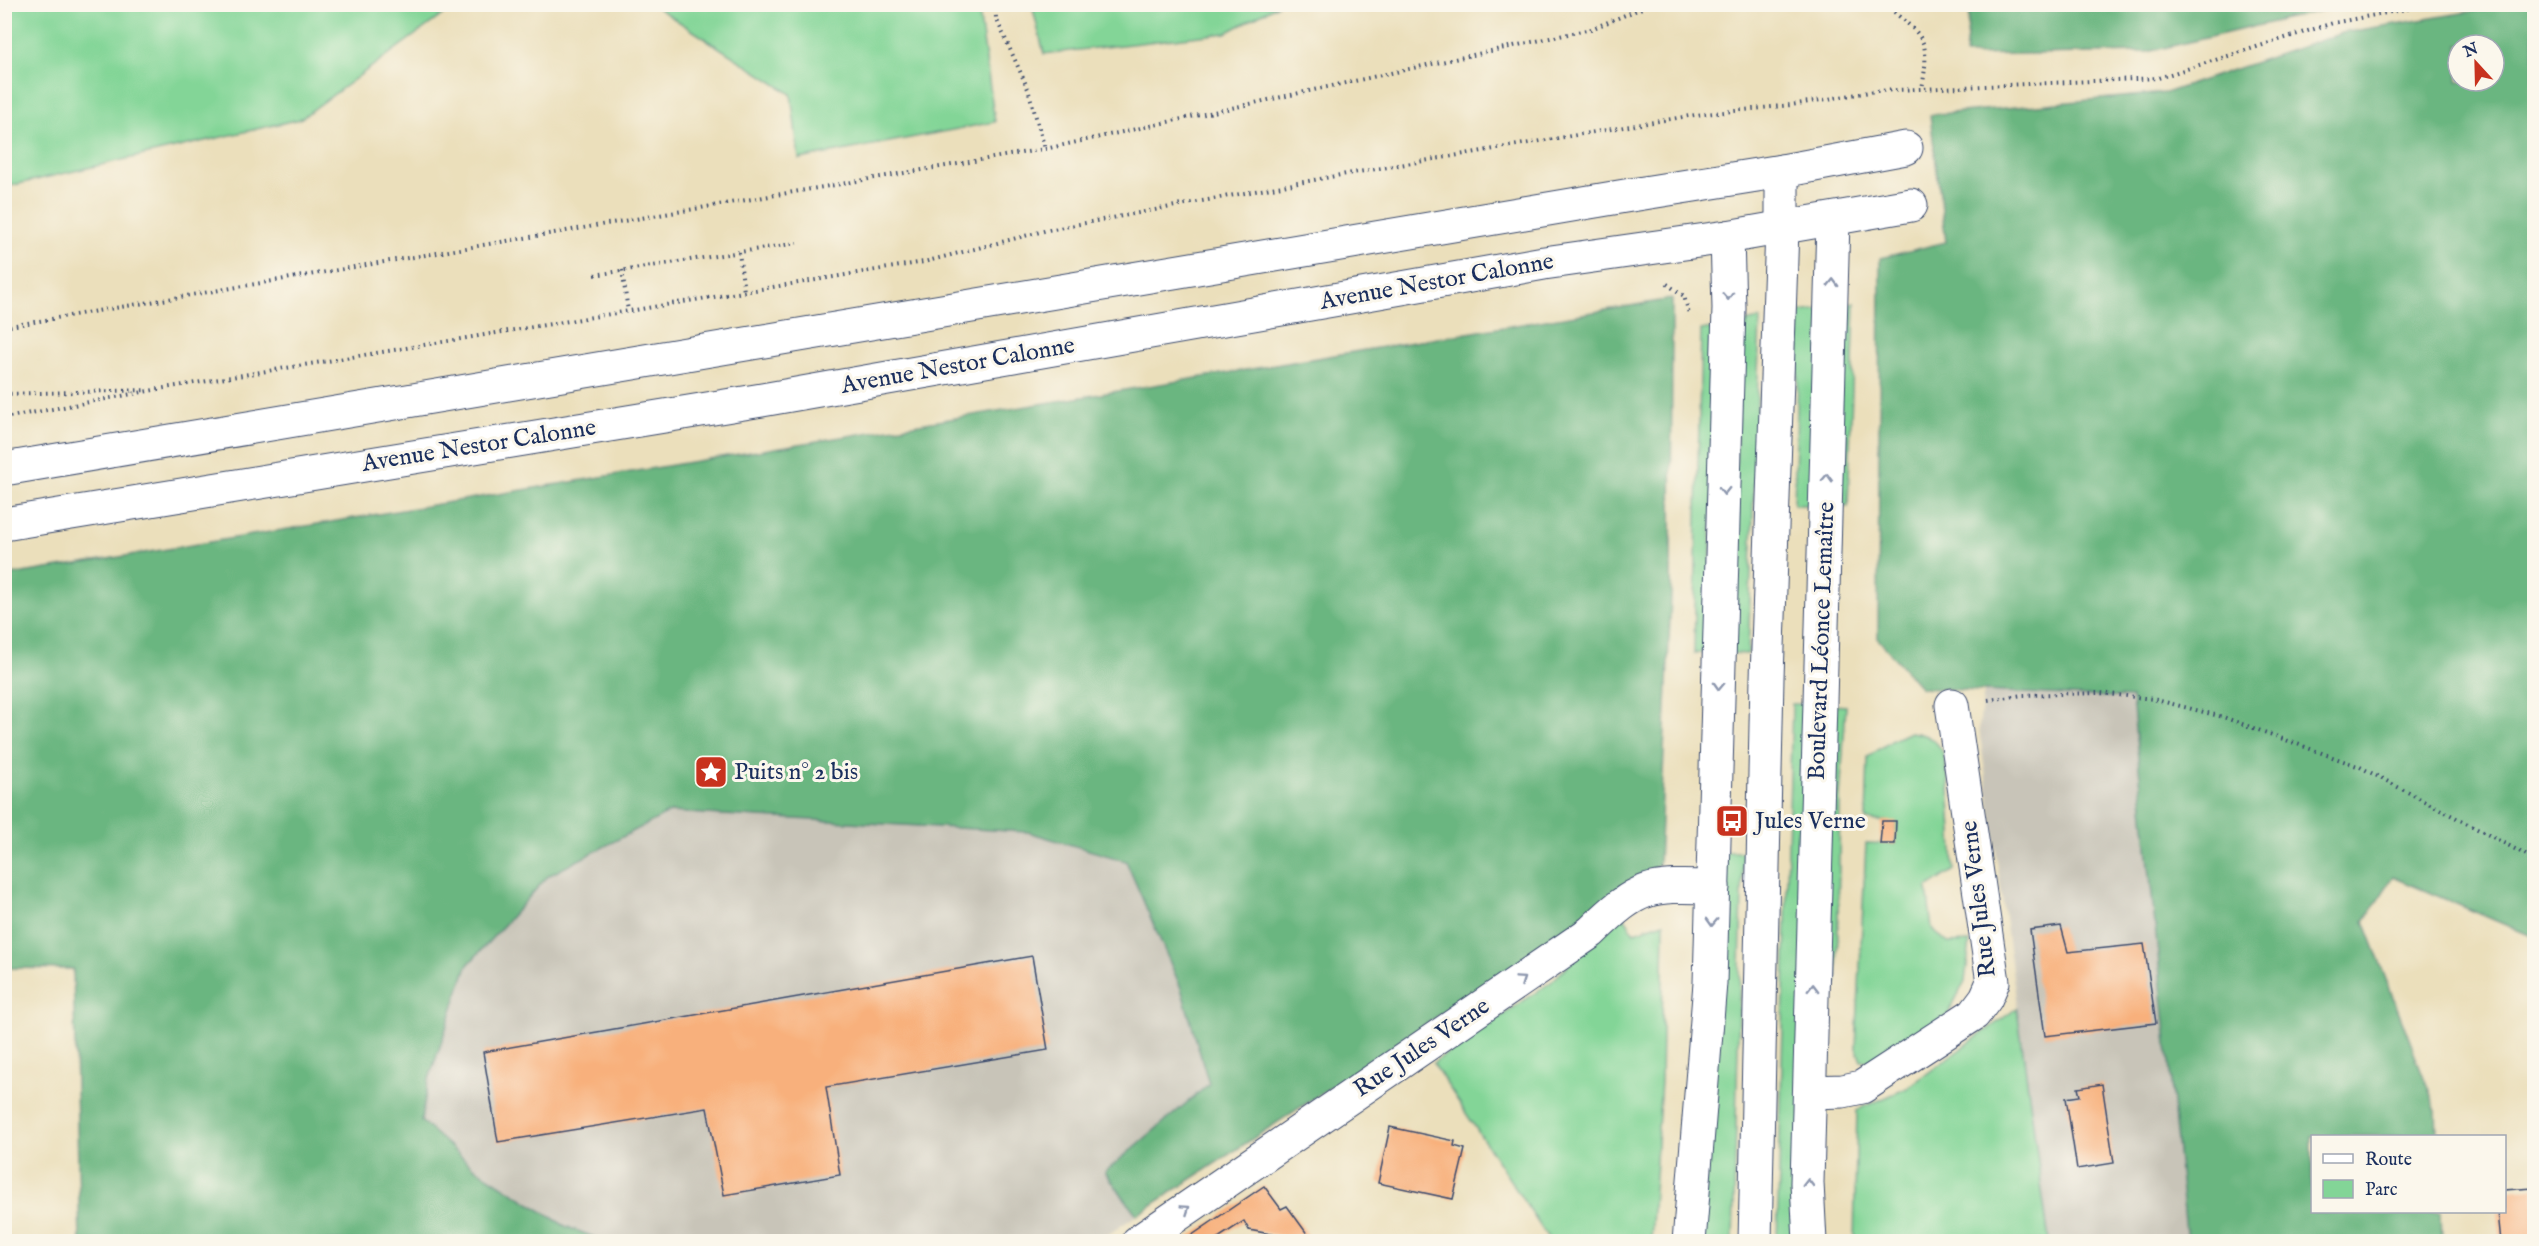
<svg xmlns="http://www.w3.org/2000/svg" width="2539" height="1246" font-family="'IM FELL English',serif">
	<style>
		.industrial { fill: #c8c4b8 }
		.green { fill: #83d597; stroke: #4f827a; stroke-width: 1.5 }
		.forest { fill: #6ab680; stroke: #42726f; stroke-width: 1.5; fill-rule: evenodd }
		.building { fill: #f8b07c }
		.lines { fill: none; stroke-linecap: round; stroke-linejoin: round }
		.minor-casing { stroke: #3a496c; stroke-width: 35 }
		.path { stroke: #3a496c; stroke-width: 4; stroke-dasharray: 1.5 4.5; stroke-linecap: butt }
		.minor { stroke: #fff; stroke-width: 33 }
		.oneway { stroke: #8d97ae }
		.labels { text-anchor: middle; dominant-baseline: central; stroke-width: 6; stroke-linejoin: round; paint-order: stroke }
		.street-label { font-size: 24px; fill: #1b2f5e; stroke: #fbf7ec }
		.poi-label { font-size: 24px; fill: #1b2f5e; stroke: #fbf7ec; text-anchor: start }
	</style>
	<rect width="100%" height="100%" fill="#fbf7ec"/>
	<filter id="ink" filterUnits="userSpaceOnUse"><feTurbulence type="fractalNoise" baseFrequency=".0167" numOctaves="2"/><feDisplacementMap in="SourceGraphic" scale="12" xChannelSelector="R" yChannelSelector="G"/><feConvolveMatrix kernelMatrix="1 2 1 2 8 2 1 2 1" color-interpolation-filters="sRGB"/></filter>
	<filter id="wash" filterUnits="userSpaceOnUse"><feTurbulence type="fractalNoise" baseFrequency=".008" numOctaves="4" result="noise"/><feDisplacementMap in="SourceGraphic" scale="24" xChannelSelector="R" yChannelSelector="G"/><feGaussianBlur stdDeviation="1.35" result="paint"/><feColorMatrix in="noise" values="0 0 0 0 0 0 0 0 0 0 0 0 0 0 0 0 0 1.4 0 .05"/><feComposite in="paint" operator="in"/></filter>
	<g filter="url(#wash)">
		<rect width="100%" height="100%" fill="#ebdfbb"/>
		<g class="industrial">
			<path d="M1984 691 2132 698 2187 1241H2049L1979 727Z"/>
			<path d="M670 812 1028 832 1126 860 1181 988 1209 1084 1105 1172 1137 1215 1097 1242 604 1241 565 1226 473 1167 421 1121 428 1082 467 966 548 876Z"/>
		</g>
		<g class="green">
			<path d="M4 5 5 4 456 5 300 119 5 187Z"/>
			<path d="M653 5H978L995 122 799 159 791 94Z"/>
			<path d="M1032 5V4L1278 5 1226 33 1044 54Z"/>
			<path d="M1855 303 1848 506H1837L1843 305Z"/>
			<path d="M1821 309 1816 505H1794L1800 312Z"/>
			<path d="M1760 319 1748 654 1729 653 1741 323Z"/>
			<path d="M1717 327 1708 653H1694L1701 330Z"/>
			<path d="M1792 704H1808L1799 1241 1777 1242Z"/>
			<path d="M1831 705 1846 706 1840 798 1837 983H1822Z"/>
			<path d="M1910 732C1922 733 1934 738 1941 749 1951 767 1952 845 1954 870L1927 888 1932 929 1948 943 1970 942 1965 981 1947 1016 1872 1062 1861 1061 1856 1048 1866 843 1895 844 1896 822 1866 820 1868 757 1893 740Z"/>
			<path d="M1724 852H1743L1733 1241 1702 1242Z"/>
			<path d="M1622 914 1634 932 1664 922 1661 1081 1651 1241H1550L1433 1063 1551 982Z"/>
			<path d="M2017 1008 2049 1241H1854L1857 1110 1907 1088Z"/>
		</g>
		<g class="forest">
			<path d="M1970 5V4L2345 5 2147 52 1965 55Z"/>
			<path d="M2509 5H2534V937L2393 877 2364 921 2436 1109 2437 1136H2312V1212H2441L2442 1241H2187L2132 698 1921 688 1878 639 1880 258 1946 242 1930 115 2165 93 2342 33ZM2458 45H2494V81H2458Z"/>
			<path d="M1672 299 1671 596 1659 864 1625 891 1413 1033 1137 1215 1105 1172 1209 1084 1181 988 1126 861 1028 832 670 812 548 876 467 966 428 1082 421 1121 473 1167 565 1226 604 1241H80L73 969 5 968V576Z"/>
		</g>
		<g id="blocks">
			<g class="building">
				<path d="M1882 821H1896L1895 844H1880Z"/>
				<path d="M2061 926 2068 952 2144 944 2156 1023 2045 1036 2030 930Z"/>
				<path d="M1032 956 1048 1050 826 1087 840 1175 724 1195 707 1108 498 1142 483 1052Z"/>
				<path d="M2102 1084 2114 1163 2077 1169 2066 1098 2080 1096 2078 1088Z"/>
				<path d="M1390 1127 1455 1141 1454 1146 1465 1149 1453 1199 1378 1183Z"/>
				<path d="M1264 1186 1281 1209 1287 1206 1313 1242 1249 1230 1244 1221 1212 1242H1182Z"/>
				<path d="M2534 1188V1242H2501L2498 1212H2504V1190Z"/>
			</g>
		</g>
	</g>
	<g filter="url(#ink)">
		<use href="#blocks" fill-opacity="0" stroke="#3a496c" stroke-width="1.5"/>
		<g class="lines">
			<g class="minor-casing">
				<g id="minor">
					<path d="M4 469 1625 196 1782 171 1906 148"/>
					<path d="M4 524 762 400 1544 263 1727 237 1911 205"/>
					<path d="M1811 1092 1843 1091 1862 1087 1974 1014 1986 998 1993 982 1952 705"/>
					<path d="M1138 1242 1591 932C1639 885 1648 885 1713 887"/>
					<path d="M1689 1242 1710 983 1729 308 1727 237"/>
					<path d="M1755 1242 1767 678 1782 228V171"/>
					<path d="M1810 1242 1807 1183 1833 220"/>
				</g>
			</g>
			<g class="path">
				<path d="M995 4 996 18 1028 89 1045 149"/>
				<path d="M1885 4C1923 38 1931 35 1922 89"/>
				<path d="M739 252 744 292"/>
				<path d="M622 270 628 311"/>
				<path d="M595 275 797 243"/>
				<path d="M1667 284 1684 296 1689 314"/>
				<path d="M4 327 1045 149 1591 29 1652 4"/>
				<path d="M4 394 148 390"/>
				<path d="M4 418 159 389 924 262 1048 230 1346 174 1695 115 1791 105 1876 91 2158 78 2333 23 2433 4"/>
				<path d="M1988 700 2023 695 2100 693 2153 699 2223 717 2360 767 2534 859"/>
			</g>
			<use href="#minor" class="minor"/>
		</g>
		<defs><path id="oneway-chevron" d="M-2-3.5L2.5 0L-2 3.5" fill="none" stroke-width="1.6" stroke-linecap="round" stroke-linejoin="round" transform="scale(1.5)"/></defs>
		<g class="oneway">
			<use href="#oneway-chevron" transform="translate(1833 283) rotate(-89)"/>
			<use href="#oneway-chevron" transform="translate(1728 296) rotate(88)"/>
			<use href="#oneway-chevron" transform="translate(1827 478) rotate(-88)"/>
			<use href="#oneway-chevron" transform="translate(1724 491) rotate(91)"/>
			<use href="#oneway-chevron" transform="translate(1719 686) rotate(92)"/>
			<use href="#oneway-chevron" transform="translate(1712 922) rotate(92)"/>
			<use href="#oneway-chevron" transform="translate(1521 980) rotate(-34)"/>
			<use href="#oneway-chevron" transform="translate(1813 988) rotate(-89)"/>
			<use href="#oneway-chevron" transform="translate(1808 1183) rotate(-90)"/>
			<use href="#oneway-chevron" transform="translate(1186 1209) rotate(-34)"/>
		</g>
	</g>
	<defs>
		<g id="sight-square" transform="scale(1.725)"><rect x="-9" y="-9" width="18" height="18" rx="4" fill="#c8321e" stroke="#fbf7ec"/><path d="M0-6L1.8-2.2L6-1.7L2.9 1.2L3.7 5.4L0 3.3L-3.7 5.4L-2.9 1.2L-6-1.7L-1.8-2.2Z" fill="#fff"/></g>
		<g id="bus-square" transform="scale(1.725)"><rect x="-9" y="-9" width="18" height="18" rx="4" fill="#c8321e" stroke="#fbf7ec"/><path d="M-5-6H5V4H4V6H2V4H-2V6H-4V4H-5ZM-3.5-4V0h7V-4ZM-3.5 1.2v1.5H-2V1.2ZM2 1.2v1.5H3.5V1.2Z" fill="#fff"/></g>
	</defs>
	<g fill-rule="evenodd">
		<use href="#sight-square" x="711" y="772"/>
		<use href="#bus-square" x="1732" y="821"/>
	</g>
	<g class="labels">
		<g class="street-label">
			<text transform="translate(1437 282) rotate(-10)">Avenue Nestor Calonne</text>
			<text transform="translate(958 366) rotate(-10)">Avenue Nestor Calonne</text>
			<text transform="translate(479 446) rotate(-9)">Avenue Nestor Calonne</text>
			<text transform="translate(1822 641) rotate(-88)">Boulevard Léonce Lemaître</text>
			<text transform="translate(1979 899) rotate(-97)">Rue Jules Verne</text>
			<text transform="translate(1422 1048) rotate(-34)">Rue Jules Verne</text>
		</g>
		<g class="poi-label">
			<text x="734" y="772">Puits n° 2 bis</text>
			<text x="1755" y="821">Jules Verne</text>
		</g>
	</g>
	<rect width="2539" height="1246" fill="none" stroke="#fbf7ec" stroke-width="24"/>
	<rect x="2311" y="1135" width="195" height="78" fill="#fbf7ec" stroke="#a1a7b3" stroke-width="1.5"/>
	<rect x="2323" y="1154" width="30" height="9" fill="#ffffff" stroke="#a1a7b3" stroke-width="1.5"/>
	<text x="2365" y="1165" font-size="18" fill="#1b2f5e">Route</text>
	<rect x="2323" y="1180" width="30" height="18" fill="#83d597" stroke="#a1a7b3" stroke-width="1.5"/>
	<text x="2365" y="1195" font-size="18" fill="#1b2f5e">Parc</text>
	<g transform="translate(2476 63) rotate(338)"><circle r="28" fill="#fbf7ec" stroke="#a1a7b3" stroke-width="1.5"/>
	<path d="M0-4.5L10 22L0 15L-10 22Z" fill="#c8321e"/>
	<text y="-9" font-size="16" font-weight="bold" text-anchor="middle" fill="#1b2f5e">N</text>
	</g>
</svg>
